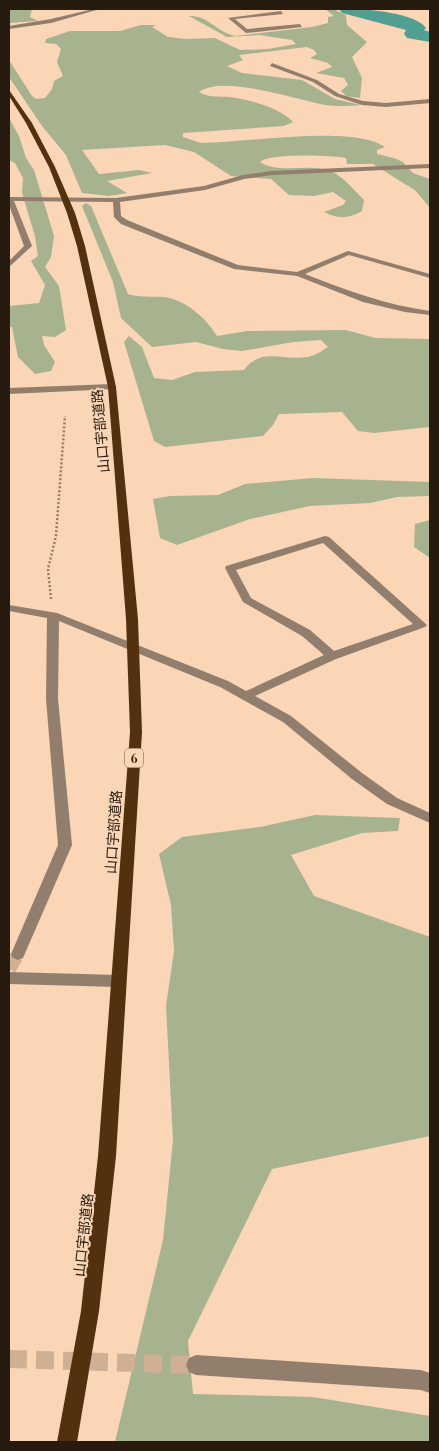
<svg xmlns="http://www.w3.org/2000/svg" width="439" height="1451" font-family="'Playfair Display','Noto Sans JP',serif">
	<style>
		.green { fill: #a7b38f }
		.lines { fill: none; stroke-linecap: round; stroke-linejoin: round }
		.river { fill: #509f92; fill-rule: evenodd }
		.minor-tunnel-far1 { stroke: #d0b094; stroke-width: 14; stroke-dasharray: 14 7; stroke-linecap: butt }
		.minor-tunnel { stroke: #d0b094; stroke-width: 18; stroke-dasharray: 18 9; stroke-linecap: butt }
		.path { stroke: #987e68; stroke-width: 2.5; stroke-dasharray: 2 2; stroke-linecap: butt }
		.minor { fill: #927e6c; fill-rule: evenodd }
		.major { fill: #53310e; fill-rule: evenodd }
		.labels { text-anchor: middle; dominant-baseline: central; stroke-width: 4; stroke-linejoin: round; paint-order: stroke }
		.shield { fill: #fad5b6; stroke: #665240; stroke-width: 1 }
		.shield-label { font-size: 12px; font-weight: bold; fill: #271a0e }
		.street-label { font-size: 14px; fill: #271a0e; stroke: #fad5b6 }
	</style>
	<rect width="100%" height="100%" fill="#fad5b6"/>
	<g class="green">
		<path d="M9 9H32L30 17 38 21 9 23Z"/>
		<path d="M325 9H333L346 15 347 25 367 42 352 57 362 78 360 98 346 96 341 91 348 85 344 78 316 73 332 67 328 63 310 58 317 54 314 50 307 47 239 55 243 60 227 66 242 73 302 80 335 99 361 105C350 106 337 107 326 105 297 100 223 74 199 92 209 98 219 96 230 97 250 100 279 107 293 122L284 126 183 133V137L201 143C244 143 353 124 385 147L377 150V154L394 158 403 162 413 173 430 179V208L416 191 373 164H347L346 158C333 155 269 153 260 162 282 176 313 160 336 174 346 180 355 191 364 200L362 211C349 219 337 219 324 212L343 205 346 201 333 192 314 196 289 195 271 179 231 176 194 152 165 145 82 150 99 174 139 170 152 173 107 181 127 193 109 196 82 193 66 155 42 126 9 77V60L32 96 36 99 45 98 52 89 54 81 63 76 57 62 61 49 56 44 45 43 46 39 70 31H120L141 25H157L152 27 168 37 186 39 215 38 240 50 268 49 296 44 292 40 259 35 227 37 189 16C208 15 218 33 235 36L312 27 328 23V17L334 16Z"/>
		<path d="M9 118 19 136 26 158 34 170 54 236 51 257 45 267 59 286 66 330 55 337 42 336 44 345 55 362 51 371 35 374 18 357 12 327 9 326V306L39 303 45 285 31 261 38 256 35 236 22 193 23 178 15 163 9 160Z"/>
		<path d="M86 203 91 206 128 294C141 298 151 296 164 297 186 300 206 318 217 336L247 331 346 330 375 338 430 339V427L374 433 358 431 342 412 279 414 273 425 263 436 165 447 154 441 124 342 129 336 142 347 154 378 172 380 195 372 244 370C261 347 282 361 307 357 314 356 322 351 328 347L321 340 293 342 242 351 223 349 196 342 152 347 121 318 113 282 82 206Z"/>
		<path d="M313 478 430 482V496L397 497 370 503 310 506 250 519 177 545 160 538 153 499 170 496 218 495 245 484Z"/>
		<path d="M430 520V558L414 547 415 524Z"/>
		<path d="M315 815 400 818 398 831 362 833 291 855 314 896 430 937V1136L272 1169 188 1341 193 1394 313 1397 430 1416V1442H115L163 1240 173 1140 166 1006 174 951 171 905 159 854 182 837 260 827Z"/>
	</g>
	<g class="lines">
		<path class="river" d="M339 9C358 8 415 12 426 28L424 30 430 32V42L407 38 404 34 406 30 342 13Z"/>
		<path class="minor-tunnel-far1" d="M9 969 18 954"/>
		<path class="minor-tunnel" d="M9 1359 196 1365"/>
		<path class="path" d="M51 599 48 569 56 536 65 416"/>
		<g class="minor">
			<path d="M93 9H100L51 23 9 29V26L51 19Z"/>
			<path d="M281 11 283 14 235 19 247 29 300 24 302 27 246 33 228 18Z"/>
			<path d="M272 63 317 80 339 94 363 101 386 103 430 99V103L386 107 362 105 335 96 313 82 270 66Z"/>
			<path d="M430 164V168L272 175 244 179 205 190 120 202 121 216 127 220 238 265 297 272 348 251 430 274V278L349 255 305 274C346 290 386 305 430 311V315L405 312 363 302 297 276 234 269 121 224 114 217 113 202 14 201 32 246 9 267V261L24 246 9 205V197L116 198 204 186 243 175 272 171Z"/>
			<path d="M112 384 116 387 115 389 9 394V388Z"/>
			<path d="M325 536 329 537 427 625 425 627 336 659 255 696 291 716 362 773 397 798 430 813V823L387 804 352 779 283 722 220 687 59 621 58 699 72 845 23 958 18 960 13 958 11 954 58 845 46 699 47 618 9 611V605L57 613 228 681 246 691 324 655 302 636 243 602 225 568 226 566ZM323 543 413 624 334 651 310 630 251 598 236 570Z"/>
			<path d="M9 972 118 975 123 977 126 981 123 985 118 987 9 984Z"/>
			<path d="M196 1355 421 1370 430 1373V1393L421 1390 196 1375 189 1372 186 1365 189 1358Z"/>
		</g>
		<path class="major" d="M9 90 32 123 55 167 75 213 85 246 116 387 138 619 142 732 116 1156 99 1311 77 1442H57L81 1311 98 1156 130 732 126 619 108 387 77 246 67 213 49 167 26 123 9 96Z"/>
	</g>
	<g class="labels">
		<rect class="shield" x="125" y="748.5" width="18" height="19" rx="4"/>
		<g class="shield-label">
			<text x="134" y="758">6</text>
		</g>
		<g class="street-label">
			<text transform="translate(100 431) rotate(-95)">山口宇部道路</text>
			<text transform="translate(113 832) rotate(-86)">山口宇部道路</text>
			<text transform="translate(83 1235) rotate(-84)">山口宇部道路</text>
		</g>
	</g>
	<rect width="439" height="1451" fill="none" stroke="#271a0e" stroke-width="20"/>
</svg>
